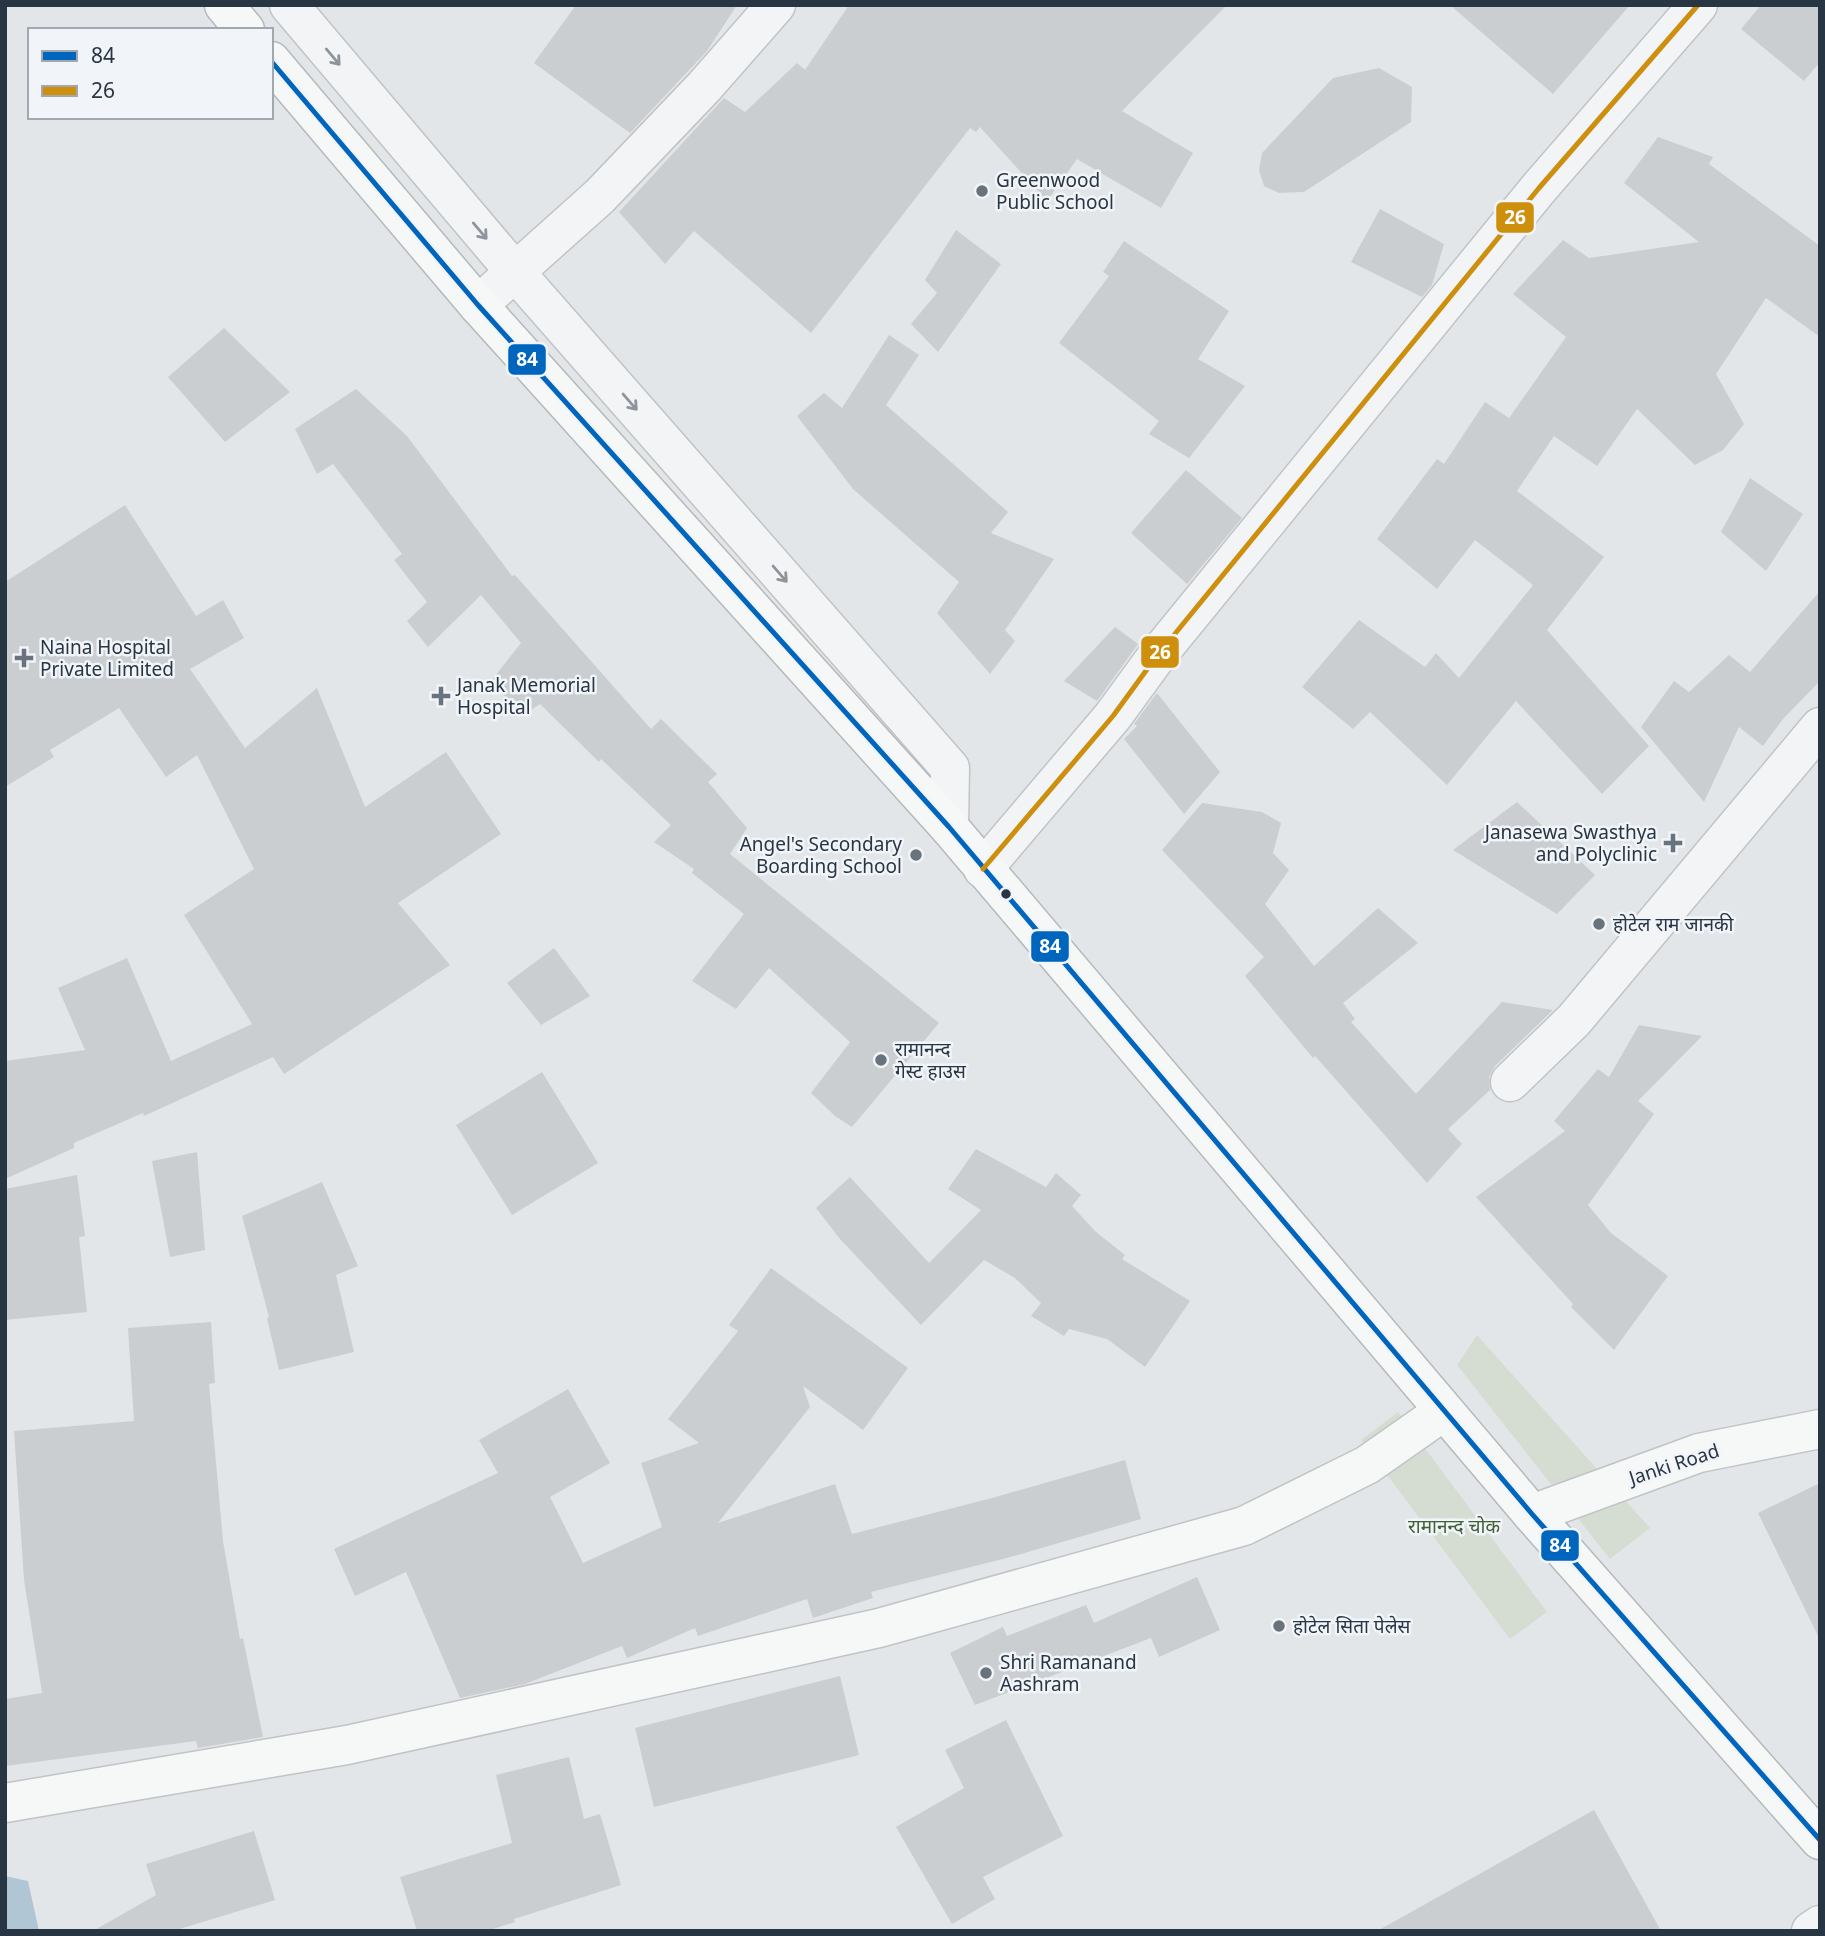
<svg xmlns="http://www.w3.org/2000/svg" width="1825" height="1936" font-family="'Noto Sans','Noto Sans Devanagari',sans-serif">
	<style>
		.green { fill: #d5ddd3 }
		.water { fill: #b0c6d4 }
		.building { fill: #cbced1 }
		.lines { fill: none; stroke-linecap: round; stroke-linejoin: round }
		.street-casing { stroke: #c1c4c6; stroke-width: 41 }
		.secondary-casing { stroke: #c1c4c6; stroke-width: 41 }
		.highway-casing { stroke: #b5b9bd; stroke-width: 41 }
		.street { stroke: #f2f4f5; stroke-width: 38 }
		.secondary { stroke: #f6f7f7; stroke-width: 38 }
		.highway { stroke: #f6f7f7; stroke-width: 38 }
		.bus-1-casing { stroke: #f1f4f8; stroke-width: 10 }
		.bus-2-casing { stroke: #f1f4f8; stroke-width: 10 }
		.bus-1 { stroke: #0065bd; stroke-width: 5 }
		.bus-2 { stroke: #ce8f0d; stroke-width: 5 }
		.oneway { stroke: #8d949c }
		.poi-dot { fill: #69737d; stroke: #f1f4f8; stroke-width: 2.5 }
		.bus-dot { fill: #283543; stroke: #f1f4f8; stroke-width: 2.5 }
		.labels { text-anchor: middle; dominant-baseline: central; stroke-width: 5; stroke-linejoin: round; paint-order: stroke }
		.poi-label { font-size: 19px; fill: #283543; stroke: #f1f4f8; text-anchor: start }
		.street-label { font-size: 19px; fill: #283543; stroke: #f1f4f8 }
		.park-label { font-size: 19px; fill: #425f35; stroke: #f1f4f8 }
		.line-badge { stroke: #f1f4f8; stroke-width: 2.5 }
		.badge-label { font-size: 19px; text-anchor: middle; font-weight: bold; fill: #fff }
	</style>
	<rect width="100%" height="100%" fill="#e3e6e8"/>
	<g class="green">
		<path d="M1477 1335 1650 1528 1610 1559 1457 1365Z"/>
		<path d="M1398 1412 1547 1612 1510 1639 1361 1440Z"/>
	</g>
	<path class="water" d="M5 1876 28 1881 39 1931H5Z"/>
	<g class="building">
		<path d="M576 5H737L707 51 630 133 534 63Z"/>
		<path d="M849 5H1227L1122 111 1193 153 1161 208 1077 159 1047 201 980 127 976 132 970 128 811 333 694 231 665 264 619 212 724 98 745 112 797 63 805 70Z"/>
		<path d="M1450 5H1630L1553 94Z"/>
		<path d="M1761 5H1820V62L1804 81 1741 29Z"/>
		<path d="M1379 68 1412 87 1411 122 1304 192 1279 193 1264 186 1259 170 1262 153 1333 78Z"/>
		<path d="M1658 137 1713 157 1709 164 1820 246V337L1766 298 1716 374 1744 424 1723 450 1695 465 1637 409 1597 466 1554 436 1517 491 1604 557 1547 630 1649 746 1602 794 1516 701 1447 785 1370 712 1353 729 1302 687 1359 620 1425 667 1436 653 1459 678 1533 585 1475 540 1437 589 1377 539 1437 459 1444 464 1485 402 1509 418 1566 337 1513 294 1563 240 1589 258 1699 242 1624 183Z"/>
		<path d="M1380 209 1444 244 1432 285 1422 297 1351 262Z"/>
		<path d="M956 230 1001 264 938 352 911 324 937 293 925 280Z"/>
		<path d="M1124 241 1229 311 1198 359 1245 386 1189 458 1149 434 1159 421 1059 343 1109 276 1103 272Z"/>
		<path d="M224 328 290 392 225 442 168 377Z"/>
		<path d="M889 335 919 355 886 405 1008 512 991 533 1054 559 1005 630 1015 641 990 674 937 613 959 582 853 489 797 416 824 393 842 408Z"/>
		<path d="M356 389 407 436 512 576 515 575 651 729 661 719 717 774 708 782 747 828 730 854 939 1023 852 1127 835 1116 811 1093 850 1042 769 968 736 1009 692 981 744 914 692 873 694 869 654 842 671 825 601 759 599 762 540 704 522 716 491 681 521 643 481 595 428 647 407 621 427 602 394 560 402 554 333 464 317 474 295 429Z"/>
		<path d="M1186 470 1242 518 1187 584 1131 533Z"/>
		<path d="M1750 478 1803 514 1766 571 1721 532Z"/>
		<path d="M125 505 196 616 223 600 244 638 190 669 245 748 317 688 365 807 446 752 501 834 398 903 450 965 284 1074 273 1057 144 1116 143 1113 74 1143V1148L5 1179V1061L85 1050 58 988 127 958 171 1061 252 1024 184 915 254 869 197 755 166 777 119 708 50 750 54 757 5 787V582Z"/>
		<path d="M1820 591V681L1783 719 1763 746 1739 727 1704 802 1641 727 1674 681 1689 692 1729 655 1750 672Z"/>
		<path d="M1115 627 1138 644 1097 701 1064 681Z"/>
		<path d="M1157 693 1220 772 1184 814 1124 739 1137 726 1134 724Z"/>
		<path d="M1517 802 1595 875 1557 914 1453 850Z"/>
		<path d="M1202 803 1262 812 1281 823 1273 853 1289 870 1265 904 1314 966 1378 908 1418 943 1343 1003 1355 1019 1351 1022 1416 1094 1502 1002 1553 1010 1495 1066 1489 1077 1490 1090 1448 1129 1462 1144 1427 1183 1315 1056 1313 1058 1245 976 1264 957 1162 850Z"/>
		<path d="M554 948 590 996 541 1025 507 983Z"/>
		<path d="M1639 1025 1702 1036 1638 1101 1654 1114 1588 1205 1611 1233 1668 1276 1614 1350 1571 1307 1573 1304 1476 1197 1565 1131 1554 1121 1598 1069 1609 1077Z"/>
		<path d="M542 1072 598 1163 512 1215 456 1125Z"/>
		<path d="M976 1149 1046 1187 1056 1173 1081 1195 1072 1206 1096 1232 1125 1255 1122 1259 1190 1301 1145 1367 1107 1339 1069 1329 1064 1336 1031 1316 1041 1303 1015 1278 984 1260 921 1325 840 1239 816 1208 850 1177 929 1263 981 1210 948 1189Z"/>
		<path d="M197 1152 205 1250 170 1257 152 1161Z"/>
		<path d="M77 1175 85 1236 79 1237 87 1312 5 1320V1189Z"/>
		<path d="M322 1182 358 1266 336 1275 354 1352 279 1370 267 1318 269 1317 242 1216Z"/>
		<path d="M771 1268 908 1368 863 1430 803 1386 810 1407 718 1523 835 1484 852 1534 992 1498 1125 1460 1141 1519 1007 1558 871 1592 873 1598 813 1618 807 1599 698 1636 695 1628 627 1658 622 1646 525 1684 460 1698 406 1572 355 1596 334 1549 498 1473 479 1440 568 1389 610 1463 550 1497 583 1563 662 1527 641 1463 699 1443 668 1419 738 1331 729 1325Z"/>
		<path d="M211 1322 215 1383 209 1384 223 1541 240 1639 243 1638 263 1737 198 1748 196 1741 5 1766V1699L42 1693 24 1580 14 1431 134 1421 128 1328Z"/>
		<path d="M1820 1483V1640L1758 1513Z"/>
		<path d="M1197 1577 1220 1630 1159 1657 1151 1638 975 1705 950 1653 1003 1627 1007 1636 1086 1605 1094 1623Z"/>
		<path d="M840 1676 859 1755 654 1807 635 1728Z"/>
		<path d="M1006 1720 1063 1836 983 1877 995 1899 952 1924 896 1827 964 1788 945 1750Z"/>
		<path d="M569 1757 584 1819 600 1814 621 1885 514 1919 515 1922 487 1931H417L400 1877 512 1843 496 1775Z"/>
		<path d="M1594 1810 1661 1931H1377Z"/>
		<path d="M254 1831 275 1900 173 1931H93L156 1895 146 1864Z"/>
	</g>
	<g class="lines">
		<g class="street-casing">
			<g id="street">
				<path d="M289 5 515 272 950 768 949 827"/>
				<path d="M478 305 600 196 704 87 776 5"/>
				<path d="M983 869 1113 716 1156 657 1539 188 1698 5"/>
				<path d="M1510 1082 1574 1020 1820 727"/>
				<path d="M1811 1931 1820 1925"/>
			</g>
		</g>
		<g class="secondary-casing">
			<g id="secondary">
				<path d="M1532 1514 1699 1453 1820 1429"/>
				<path d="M5 1803 347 1745 879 1628 1244 1526 1367 1465 1444 1411"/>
			</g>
		</g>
		<g class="highway-casing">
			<g id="highway">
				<path d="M224 5 245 30"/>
				<path d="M271 61 478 305 949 827 1532 1514 1820 1840"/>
			</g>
		</g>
		<use href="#street" class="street"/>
		<use href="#secondary" class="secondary"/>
		<use href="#highway" class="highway"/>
		<g class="bus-1-casing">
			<path id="bus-1" d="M271 61 478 305 949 827 1532 1514 1820 1840"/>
		</g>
		<g class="bus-2-casing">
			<path id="bus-2" d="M983 869 1113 716 1156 657 1539 188 1698 5"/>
		</g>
		<use href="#bus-1" class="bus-1"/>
		<use href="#bus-2" class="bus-2"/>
	</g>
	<defs><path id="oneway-shaft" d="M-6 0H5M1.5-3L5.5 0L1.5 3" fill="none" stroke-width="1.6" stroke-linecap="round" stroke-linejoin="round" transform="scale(1.75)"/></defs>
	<g class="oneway">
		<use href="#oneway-shaft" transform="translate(333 57) rotate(50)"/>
		<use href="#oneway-shaft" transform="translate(480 231) rotate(50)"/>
		<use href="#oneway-shaft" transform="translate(630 402) rotate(49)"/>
		<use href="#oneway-shaft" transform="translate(780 574) rotate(49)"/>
	</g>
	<g class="poi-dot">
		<circle cx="982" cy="191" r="7"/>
		<path d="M20.5 647.5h7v7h7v7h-7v7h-7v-7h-7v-7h7z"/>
		<path d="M437.5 685.5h7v7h7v7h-7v7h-7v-7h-7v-7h7z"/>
		<path d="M1669.5 832.5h7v7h7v7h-7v7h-7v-7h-7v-7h7z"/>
		<circle cx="916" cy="855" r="7"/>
		<circle cx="1599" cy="924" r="7"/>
		<circle cx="881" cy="1060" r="7"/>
		<circle cx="1279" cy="1626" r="7"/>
		<circle cx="986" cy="1673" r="7"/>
	</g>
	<circle class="bus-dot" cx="1006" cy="894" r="6"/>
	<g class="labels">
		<g class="poi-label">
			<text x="996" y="180">Greenwood<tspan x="996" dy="22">Public School</tspan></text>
			<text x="40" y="647">Naina Hospital<tspan x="40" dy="22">Private Limited</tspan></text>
			<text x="457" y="685">Janak Memorial<tspan x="457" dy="22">Hospital</tspan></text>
			<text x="1657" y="832" text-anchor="end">Janasewa Swasthya<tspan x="1657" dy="22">and Polyclinic</tspan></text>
			<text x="902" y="844" text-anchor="end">Angel's Secondary<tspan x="902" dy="22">Boarding School</tspan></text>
			<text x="1613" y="924">होटेल राम जानकी</text>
			<text x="895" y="1049">रामानन्द<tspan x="895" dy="22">गेस्ट हाउस</tspan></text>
			<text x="1293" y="1626">होटेल सिता पेलेस</text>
			<text x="1000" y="1662">Shri Ramanand<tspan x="1000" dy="22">Aashram</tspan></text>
		</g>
		<g class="street-label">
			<text transform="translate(1674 1464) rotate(-18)">Janki Road</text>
		</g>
		<g class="park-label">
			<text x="1454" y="1526">रामानन्द चोक</text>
		</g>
	</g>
	<g class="line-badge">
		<rect x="1495" y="201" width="40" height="33" rx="7" fill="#ce8f0d"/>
		<rect x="507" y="343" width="40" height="33" rx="7" fill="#0065bd"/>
		<rect x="1140" y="635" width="40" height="34" rx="7" fill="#ce8f0d"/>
		<rect x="1030" y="930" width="40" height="33" rx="7" fill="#0065bd"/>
		<rect x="1540" y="1529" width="40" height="33" rx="7" fill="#0065bd"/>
	</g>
	<g class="badge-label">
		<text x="1515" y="224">26</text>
		<text x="527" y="366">84</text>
		<text x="1160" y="659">26</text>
		<text x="1050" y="953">84</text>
		<text x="1560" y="1552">84</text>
	</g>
	<rect width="1825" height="1936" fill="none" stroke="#283543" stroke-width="14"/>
	<rect x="28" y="28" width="245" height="91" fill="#f1f4f8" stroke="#a1a8b0" stroke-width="2"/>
	<rect x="42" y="51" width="35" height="10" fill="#0065bd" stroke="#a1a8b0" stroke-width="2"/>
	<text x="91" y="63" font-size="21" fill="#283543">84</text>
	<rect x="42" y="86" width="35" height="10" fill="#ce8f0d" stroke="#a1a8b0" stroke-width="2"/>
	<text x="91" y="98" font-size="21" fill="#283543">26</text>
</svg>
